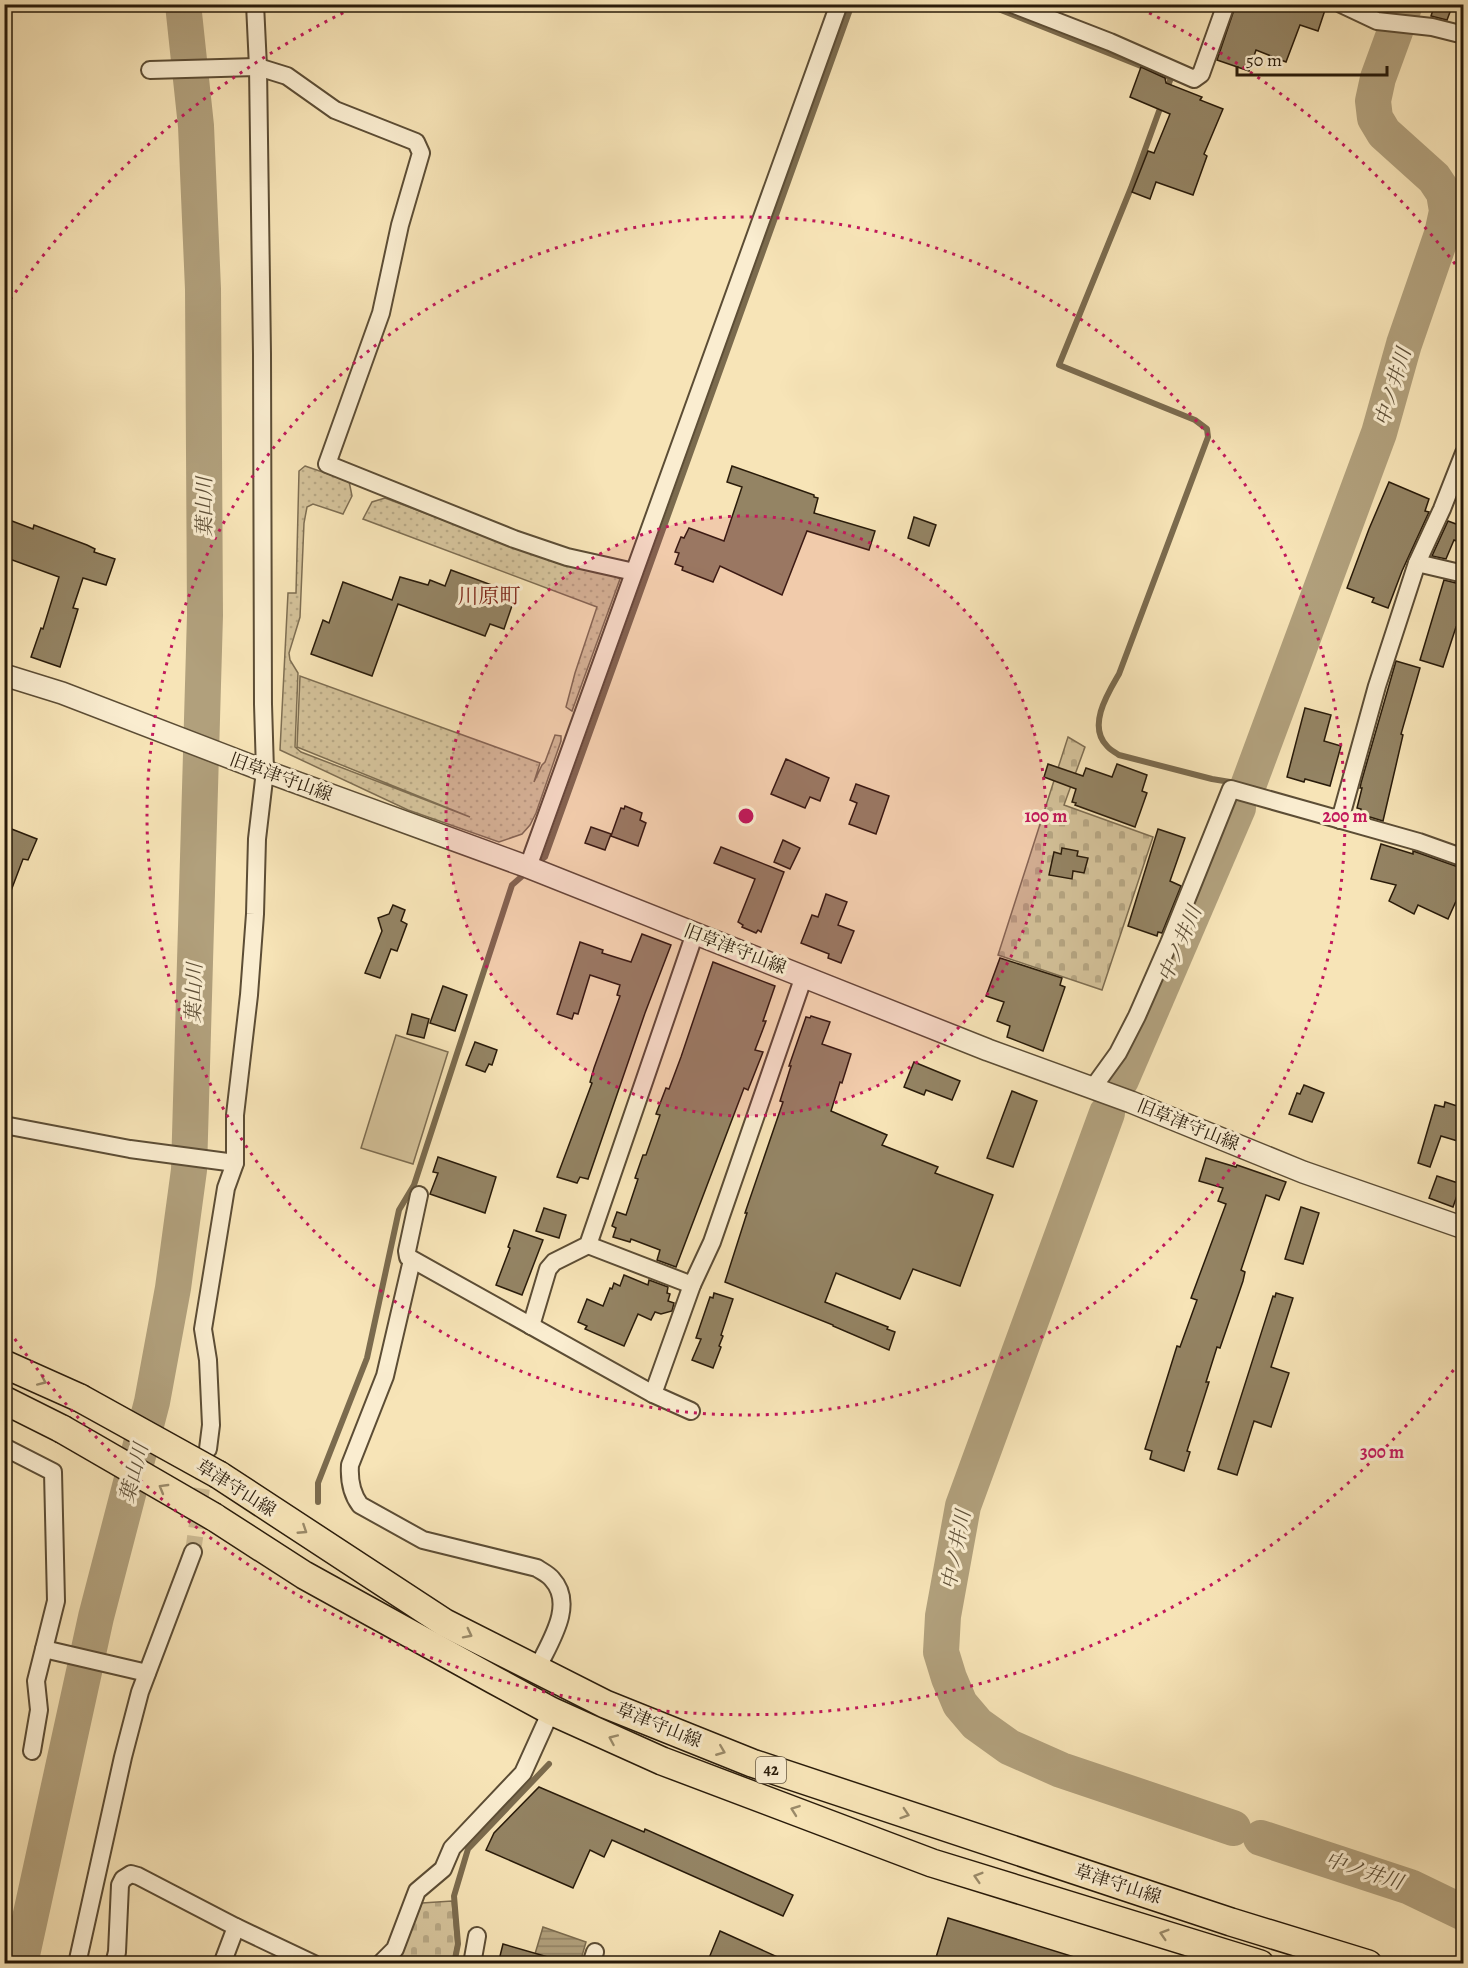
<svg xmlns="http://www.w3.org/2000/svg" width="1468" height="1968" font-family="Alegreya,'Noto Serif JP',serif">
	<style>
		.grass { fill: url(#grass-dots); stroke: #7e6e52; stroke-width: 1.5 }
		.cemetery { fill: url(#cemetery-stones); stroke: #7e6e52; stroke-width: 1.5 }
		.green { fill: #d4c29a; stroke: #7e6e52; stroke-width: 1.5 }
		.water { fill: url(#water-rules); stroke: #7b6b4e; stroke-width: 1.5 }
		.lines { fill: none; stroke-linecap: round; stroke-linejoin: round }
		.stream { stroke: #7b6b4e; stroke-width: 6 }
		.river { stroke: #b1a07c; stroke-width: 36 }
		.building { fill: #948464; stroke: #291b0a; stroke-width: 1.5 }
		.minor-tunnel { stroke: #cebc94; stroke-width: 16; stroke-dasharray: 16 8; stroke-linecap: butt }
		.minor-casing { stroke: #5c4d35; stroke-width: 20 }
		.tertiary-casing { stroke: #5c4d35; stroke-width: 24 }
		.primary-casing { stroke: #291b0a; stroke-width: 30 }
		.minor { stroke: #faedd0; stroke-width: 16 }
		.tertiary { stroke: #faedd0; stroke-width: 21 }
		.primary { stroke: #f7e4b7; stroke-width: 27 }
		.primary-bridge-casing { stroke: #291b0a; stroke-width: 30; stroke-linecap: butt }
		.primary-bridge { stroke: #f7e4b7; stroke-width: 27 }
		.oneway { stroke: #9a8a69 }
		.ring { fill: none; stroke: #c2185b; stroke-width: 3; stroke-dasharray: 3 6 }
		.labels { text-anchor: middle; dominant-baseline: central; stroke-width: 6; stroke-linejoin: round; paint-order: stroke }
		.shield { fill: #faedd0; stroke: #685a45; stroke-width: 1.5 }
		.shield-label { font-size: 16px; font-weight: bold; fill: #291b0a }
		.street-label { font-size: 18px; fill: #291b0a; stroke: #faedd0 }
		.water-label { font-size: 20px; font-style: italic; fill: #5f5038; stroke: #faedd0 }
		.quarter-label { font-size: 21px; fill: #7a1f14; stroke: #faedd0 }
		.centre { fill: #c2185b; stroke: #faedd0; stroke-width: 3 }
		.ring-label { font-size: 18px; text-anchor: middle; font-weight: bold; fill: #c2185b; stroke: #faedd0; stroke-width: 6; stroke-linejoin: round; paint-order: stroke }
	</style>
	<defs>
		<pattern id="grass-dots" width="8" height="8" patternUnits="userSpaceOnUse" patternTransform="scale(1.5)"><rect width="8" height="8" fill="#d4c29a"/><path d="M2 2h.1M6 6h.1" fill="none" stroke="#b6a683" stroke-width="1.8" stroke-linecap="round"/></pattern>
		<pattern id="cemetery-stones" width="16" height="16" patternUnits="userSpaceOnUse" patternTransform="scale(1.5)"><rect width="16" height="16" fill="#d4c29a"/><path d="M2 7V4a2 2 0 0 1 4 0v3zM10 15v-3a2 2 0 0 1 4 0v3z" fill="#b6a683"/></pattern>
		<pattern id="water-rules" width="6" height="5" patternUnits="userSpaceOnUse" patternTransform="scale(1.5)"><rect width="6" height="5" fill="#b1a07c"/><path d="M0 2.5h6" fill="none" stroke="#908264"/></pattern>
	</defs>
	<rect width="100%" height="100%" fill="#f7e4b7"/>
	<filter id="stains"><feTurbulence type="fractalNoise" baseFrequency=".00333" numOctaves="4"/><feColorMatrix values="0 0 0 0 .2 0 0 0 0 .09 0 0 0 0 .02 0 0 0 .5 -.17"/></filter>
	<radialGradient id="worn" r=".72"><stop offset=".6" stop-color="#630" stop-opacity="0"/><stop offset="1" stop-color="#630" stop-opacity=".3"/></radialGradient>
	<g class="grass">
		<path d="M305 466 349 481 352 496 343 514 313 504 307 507 304 523 300 617 289 653 290 660 298 673 295 747 301 752 470 817 297 747 300 676 540 763 534 782 542 765 545 762 555 735 561 736V741L536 813 530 825 522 834 499 842 408 810 280 750 288 593H296L299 471Z"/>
		<path d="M385 498 512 546 615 576 620 579 572 711 566 707 575 673 597 607 363 519 372 502Z"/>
	</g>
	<g class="cemetery">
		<path d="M1068 737 1085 747 1064 805 1153 837 1102 990 998 955Z"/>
		<path d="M452 1901 456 1945 452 1963H398L422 1903Z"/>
	</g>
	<path class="green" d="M396 1035 448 1052 413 1164 361 1148Z"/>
	<path class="water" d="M543 1927 586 1942 580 1963 532 1964Z"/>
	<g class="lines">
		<g class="stream">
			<path d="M986 4 1171 78 1166 91"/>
			<path d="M1162 103 1131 188 1059 365 1195 420 1207 429 1208 437 1119 674C1108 693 1087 726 1107 746 1110 750 1115 752 1119 755L1212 779 1248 785"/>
			<path d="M536 864 545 857 852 4"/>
			<path d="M318 1502V1483L367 1358 399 1210 414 1185 512 885 528 871"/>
			<path d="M454 1964 458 1944 454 1896 468 1849 549 1764"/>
		</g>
		<g class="river">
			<path d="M1248 786 1379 433 1404 344 1442 234 1447 211 1444 193 1434 178 1384 133 1375 118 1373 101 1378 78 1405 4"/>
			<path d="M1121 1080 1238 808"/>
			<path d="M1107 1113 963 1506 943 1616 941 1652 949 1678 960 1704 977 1724 1009 1747 1061 1770 1233 1828"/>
			<path d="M1261 1838 1410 1887 1464 1913"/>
			<path d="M20 1964 96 1617 152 1402 173 1288 189 1170 205 615 203 289 196 126 183 4"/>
		</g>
	</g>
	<g class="building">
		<path d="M1236 4H1327L1318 31 1300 25 1286 62 1256 50 1249 71 1217 60Z"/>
		<path d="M1435 4H1453L1447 20 1431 16Z"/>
		<path d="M1141 67 1165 78 1166 83 1202 97 1200 100 1223 109 1204 154 1207 156 1193 195 1156 182 1150 199 1132 192 1148 151 1154 153 1170 114 1130 97Z"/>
		<path d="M732 466 814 495V497L818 498 814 513 875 531 869 550 807 531 782 595 720 566 713 582 682 570 683 567 675 564 679 553 675 552 681 537 684 538 689 528 724 541 742 487 727 482Z"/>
		<path d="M1389 482 1429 499 1425 511 1429 512 1402 571 1388 608 1372 602 1374 598 1347 588 1369 529Z"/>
		<path d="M914 517 936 525 929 546 908 538Z"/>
		<path d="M4 518 33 529 34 525 87 545 95 549 94 552 115 559 106 585 83 578 73 608 78 609 60 667 31 657 41 628 43 629 59 577 4 557Z"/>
		<path d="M1448 521 1464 527 1459 542 1454 540 1446 559 1432 556Z"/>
		<path d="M451 570 516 594 504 629 490 624 485 636 398 604 372 676 311 654 323 620 329 623 343 582 392 600 400 577 428 585 430 580 445 586Z"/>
		<path d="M1444 580 1464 585V630L1456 627 1443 667 1420 660Z"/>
		<path d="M1396 661 1420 668 1401 734 1403 735 1383 821 1360 814 1361 809 1357 808 1362 788H1360L1361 783Z"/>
		<path d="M1305 708 1331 715 1324 741 1341 746 1330 786 1305 779 1304 782 1287 777Z"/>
		<path d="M786 759 829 778 820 801 810 797 805 808 771 794Z"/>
		<path d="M1048 764 1083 776 1086 768 1112 777 1117 764 1147 775 1142 791 1147 793 1135 827 1075 805 1076 803 1072 802 1076 789 1044 777Z"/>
		<path d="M856 784 889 796 876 834 849 824 857 803 850 800Z"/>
		<path d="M625 806 642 813 640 820 646 823 638 846 611 836 621 808 624 809Z"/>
		<path d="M4 826 37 839 28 860 23 859 6 904Z"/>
		<path d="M591 827 611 834 605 850 585 843Z"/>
		<path d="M1158 829 1185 838 1170 881 1181 886 1162 933 1158 932 1157 936 1128 926Z"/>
		<path d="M783 840 800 848 790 869 774 862Z"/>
		<path d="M1381 844 1413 854V851L1416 852 1464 869V878L1459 889 1461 890 1448 919 1418 905 1414 914 1389 901 1396 885 1371 879Z"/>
		<path d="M721 847 784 872 761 932 758 930 756 933 742 927 743 925 738 922 755 879 714 863Z"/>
		<path d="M1062 848 1078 851 1077 856 1088 858 1084 873 1073 871 1072 879 1049 875 1054 852 1061 854Z"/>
		<path d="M826 894 847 902 838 925 854 931 841 963 828 958 829 954 801 943 812 915 818 917Z"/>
		<path d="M393 905 405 910 401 921 407 924 397 951 391 949 380 978 365 973 382 931 378 918 389 914Z"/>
		<path d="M642 934 671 945 645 1013 588 1179 580 1177 577 1183 557 1177 592 1083 590 1082 594 1068 620 996 617 995 620 985 590 975 578 1014 574 1013 572 1019 557 1014 580 942 603 950 602 953 631 962Z"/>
		<path d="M1000 958 1062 978 1060 985 1065 987 1043 1051 1007 1037 1010 1026 997 1021 1004 1002 986 996Z"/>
		<path d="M713 962 775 986 763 1021H766L755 1050 763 1052 748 1090 744 1088 676 1267 657 1260 660 1250 631 1239 630 1242 613 1237 616 1228 612 1226 617 1212 626 1215 638 1179 635 1178 643 1155H646L660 1115 656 1114 666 1088 669 1089 681 1057Z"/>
		<path d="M443 986 467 995 455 1031 430 1023Z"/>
		<path d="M412 1014 429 1019 424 1038 407 1034Z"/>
		<path d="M811 1016 830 1022 822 1044 851 1054 842 1083 840 1082 831 1111 887 1135 882 1145 938 1167 935 1173 993 1195 960 1286 913 1269 900 1299 836 1273 825 1302 888 1327 887 1329 895 1332 889 1350 833 1326V1325L725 1282 747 1213H745L783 1102 780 1101 791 1066H789L806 1017 810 1018Z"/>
		<path d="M475 1042 497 1050 492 1065 489 1064 485 1072 466 1065Z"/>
		<path d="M914 1062 960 1081 952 1100 926 1090 924 1095 904 1087Z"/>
		<path d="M1304 1085 1324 1093 1312 1122 1289 1114 1297 1093 1300 1094Z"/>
		<path d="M1012 1091 1037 1101 1013 1167 987 1158Z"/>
		<path d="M1445 1102 1460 1107 1459 1111 1464 1113V1143L1441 1136 1430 1167 1418 1163 1435 1105 1444 1107Z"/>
		<path d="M438 1157 496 1177 485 1213 430 1194 438 1173 433 1172Z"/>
		<path d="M1206 1158 1236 1167 1237 1165 1286 1182 1279 1200 1266 1195 1241 1270 1245 1272 1243 1281 1220 1348 1217 1347 1206 1382H1209L1187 1451 1190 1452 1184 1471 1150 1459 1152 1451 1145 1449 1177 1346 1180 1347 1197 1300 1191 1298 1226 1204 1218 1201 1223 1188 1199 1181Z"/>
		<path d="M1437 1176 1458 1183 1457 1186 1460 1187 1453 1207 1429 1198Z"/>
		<path d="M1301 1207 1319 1213 1303 1264 1285 1259Z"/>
		<path d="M544 1208 566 1215 559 1238 536 1231Z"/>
		<path d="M514 1230 543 1240 522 1295 496 1285 510 1248 508 1247Z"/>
		<path d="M624 1275 648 1285 649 1280 668 1287 667 1293 670 1294 668 1301 674 1303 672 1311 661 1314 655 1312 651 1320 638 1314 624 1346 585 1329 587 1326 578 1322 587 1299 603 1306 610 1288 612 1289 614 1283 620 1286Z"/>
		<path d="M714 1293 733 1299 721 1335 723 1336 719 1346 721 1347 713 1368 692 1360 701 1339 696 1338 710 1297 713 1298Z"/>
		<path d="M1276 1293 1293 1298 1271 1367 1289 1373 1271 1427 1254 1421 1237 1475 1218 1469 1273 1296 1275 1297Z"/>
		<path d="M539 1787 644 1832 645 1829 793 1895 783 1916 612 1840 604 1857 590 1850 573 1888 486 1850 494 1833Z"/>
		<path d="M948 1918 1084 1960V1964H934Z"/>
		<path d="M720 1931 793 1964H722L709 1958Z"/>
		<path d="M503 1944 555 1959 554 1964H498Z"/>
	</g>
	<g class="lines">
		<path class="minor-tunnel" d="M193 1552 206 1459"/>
		<g class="minor-casing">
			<g id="minor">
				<path d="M1012 4 1110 42 1194 79 1201 74 1226 4"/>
				<path d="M1341 4 1377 21 1432 27 1464 35"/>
				<path d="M150 70 258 67 287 76 335 110 416 142 421 153 400 225 381 313 327 464 514 539 567 557 634 572"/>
				<path d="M1417 563 1464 574"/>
				<path d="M1340 820 1377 686 1417 563 1442 509 1464 453"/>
				<path d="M528 867 839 4"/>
				<path d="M1092 1089 1118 1053 1137 1016 1169 943 1231 789 1419 842 1464 858"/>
				<path d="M4 1125 130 1149 235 1163"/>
				<path d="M419 1195 407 1251 408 1257 653 1394 691 1411"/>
				<path d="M588 1245 692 1285"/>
				<path d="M412 1260 385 1376 350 1465C349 1480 351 1493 360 1505L423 1540 537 1568C541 1571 548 1574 552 1579 576 1605 549 1643 537 1669"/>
				<path d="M531 1326 548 1269 554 1262 588 1245 695 933"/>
				<path d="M653 1394 692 1285 712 1242 804 976"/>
				<path d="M4 1447 53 1472 56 1601 36 1681 39 1710 32 1751"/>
				<path d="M208 1449 211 1425 208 1360 203 1329 226 1188 235 1163V1115L249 995 255 914 257 839 265 771 263 704 262 354 258 67 255 4"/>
				<path d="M44 1649 147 1673"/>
				<path d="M77 1964 123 1757 140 1692 193 1552"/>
				<path d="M114 1964 117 1952 120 1885 123 1879 131 1874 138 1876 236 1927 314 1964"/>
				<path d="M222 1964 236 1927"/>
				<path d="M380 1964 395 1949 417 1891 443 1869 452 1848 523 1773 551 1711"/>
				<path d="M472 1964 477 1936"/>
				<path d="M591 1964 595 1952"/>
				<path d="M1197 1964 1203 1946"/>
			</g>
		</g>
		<g class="tertiary-casing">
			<path id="tertiary" d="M4 675 62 693 265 771 528 867 988 1050 1131 1102 1303 1172 1464 1228"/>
		</g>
		<g class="primary-casing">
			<g id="primary">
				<path d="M4 1364 80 1398"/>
				<path d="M4 1400 62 1429"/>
				<path d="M219 1475 445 1623 605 1704 752 1763 1231 1922 1368 1964"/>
				<path d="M214 1517 304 1575 494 1680 551 1711 662 1761 932 1863 1260 1964"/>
			</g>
		</g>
		<use href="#minor" class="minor"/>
		<use href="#tertiary" class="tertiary"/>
		<use href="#primary" class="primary"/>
		<g class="primary-bridge-casing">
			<g id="primary-bridge">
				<path d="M80 1398 219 1475"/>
				<path d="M62 1429 214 1517"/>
			</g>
		</g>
		<use href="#primary-bridge" class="primary-bridge"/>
	</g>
	<defs><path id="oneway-chevron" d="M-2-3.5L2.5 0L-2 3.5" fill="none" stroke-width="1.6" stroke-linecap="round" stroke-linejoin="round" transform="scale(1.5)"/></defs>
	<g class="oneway">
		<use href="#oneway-chevron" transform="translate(42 1381) rotate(24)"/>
		<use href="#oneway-chevron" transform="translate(163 1488) rotate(-150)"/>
		<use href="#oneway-chevron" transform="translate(303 1530) rotate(33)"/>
		<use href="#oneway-chevron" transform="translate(468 1634) rotate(27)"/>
		<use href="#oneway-chevron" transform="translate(613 1739) rotate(-156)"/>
		<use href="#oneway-chevron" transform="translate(721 1751) rotate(22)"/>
		<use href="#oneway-chevron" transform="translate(795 1810) rotate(-160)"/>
		<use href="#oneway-chevron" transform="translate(905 1814) rotate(18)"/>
		<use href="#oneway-chevron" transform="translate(978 1877) rotate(-163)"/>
		<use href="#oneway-chevron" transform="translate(1164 1934) rotate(-163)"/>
	</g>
	<circle cx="746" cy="816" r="300" fill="#c2185b" fill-opacity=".12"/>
	<g class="ring">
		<circle cx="746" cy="816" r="300"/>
		<circle cx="746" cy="816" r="599"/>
		<path d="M1459 1363A899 899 0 0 1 5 1325M5 307A899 899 0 0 1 359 5M1133 5A899 899 0 0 1 1459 269"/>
	</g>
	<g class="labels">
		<rect class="shield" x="756" y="1757" width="30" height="26" rx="4.5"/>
		<g class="shield-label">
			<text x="771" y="1770">42</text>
		</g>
		<g class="street-label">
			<text transform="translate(281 777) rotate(20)">旧草津守山線</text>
			<text transform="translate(735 949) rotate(21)">旧草津守山線</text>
			<text transform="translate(1188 1125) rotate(22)">旧草津守山線</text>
			<text transform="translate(236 1488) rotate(32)">草津守山線</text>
			<text transform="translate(659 1725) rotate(22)">草津守山線</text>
			<text transform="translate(1118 1884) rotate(18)">草津守山線</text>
		</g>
		<g class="water-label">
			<text transform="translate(1393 387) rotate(-73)">中ノ井川</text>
			<text transform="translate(204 507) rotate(-90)">葉山川</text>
			<text transform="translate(1180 944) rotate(-67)">中ノ井川</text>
			<text transform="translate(194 993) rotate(-88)">葉山川</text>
			<text transform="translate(134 1473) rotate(-75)">葉山川</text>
			<text transform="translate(956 1550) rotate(-79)">中ノ井川</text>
			<text transform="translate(1364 1871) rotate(18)">中ノ井川</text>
		</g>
		<g class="quarter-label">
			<text x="489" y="596">川原町</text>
		</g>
	</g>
	<circle cx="746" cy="816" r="9" class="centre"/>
	<g class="ring-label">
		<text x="1046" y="822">100 m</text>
		<text x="1345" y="822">200 m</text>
		<text x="1382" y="1458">300 m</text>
	</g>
	<rect width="1468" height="1968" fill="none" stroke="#f7e4b7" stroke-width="24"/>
	<rect x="6" y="6" width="1456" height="1956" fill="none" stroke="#291b0a" stroke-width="3"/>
	<rect x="12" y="12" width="1444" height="1944" fill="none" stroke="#291b0a" stroke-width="1.5"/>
	<path d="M1237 66v9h150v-9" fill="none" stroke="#291b0a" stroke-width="3"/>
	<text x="1246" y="66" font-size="18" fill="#291b0a" stroke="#faedd0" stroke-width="4.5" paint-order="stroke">50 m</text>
	<rect width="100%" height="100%" filter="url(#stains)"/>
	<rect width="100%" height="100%" fill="url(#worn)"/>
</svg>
